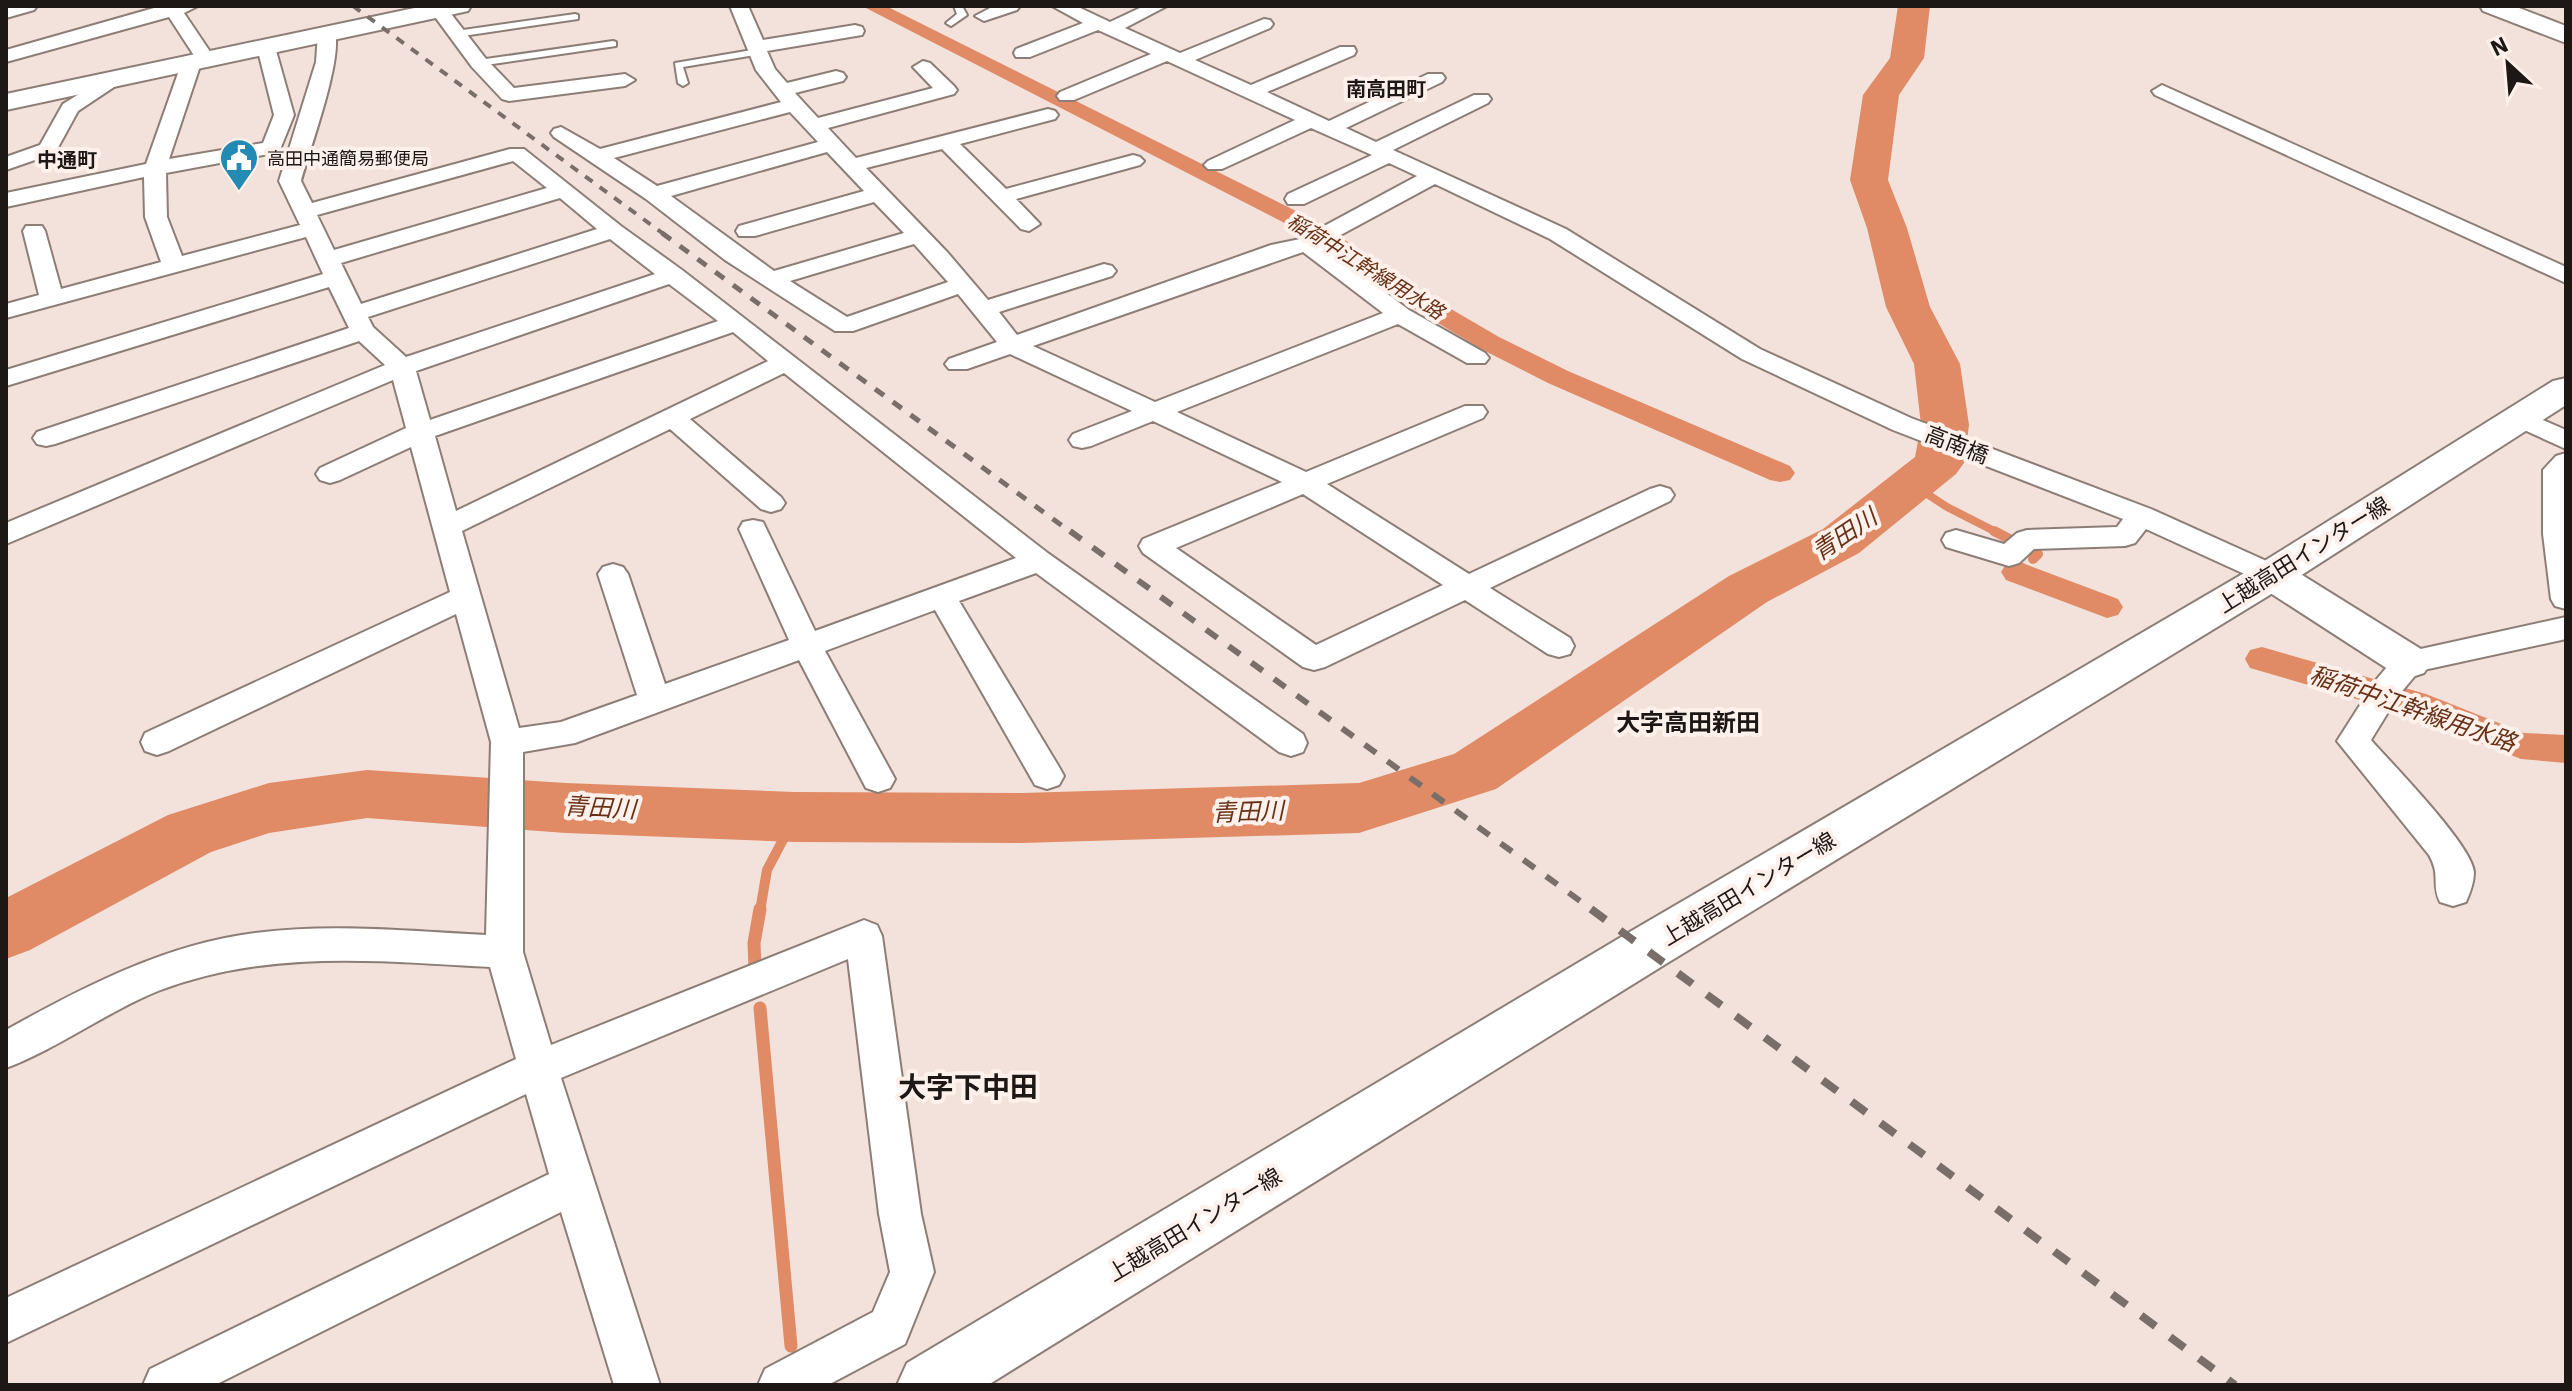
<svg xmlns="http://www.w3.org/2000/svg" width="2572" height="1391" font-family="'IBM Plex Sans','Noto Sans JP',sans-serif">
	<style>
		.lines { fill: none; stroke-linecap: round; stroke-linejoin: round }
		.stream-far2 { stroke: #e08b65; stroke-width: 8 }
		.stream-far1 { stroke: #e08b65; stroke-width: 10 }
		.stream { stroke: #e08b65; stroke-width: 13 }
		.canal { fill: #e08b65; fill-rule: evenodd }
		.river { fill: #e08b65; fill-rule: evenodd }
		.lane-casing { stroke: #8c7e77; stroke-width: 4 }
		.street-casing { stroke: #8c7e77; stroke-width: 4 }
		.secondary-casing { stroke: #8c7e77; stroke-width: 4 }
		.primary-casing { stroke: #8c7e77; stroke-width: 4 }
		.lane { fill: #fff; fill-rule: evenodd }
		.street { fill: #fff; fill-rule: evenodd }
		.secondary { fill: #fff; fill-rule: evenodd }
		.primary { fill: #fff; fill-rule: evenodd }
		.rail-far3 { stroke: #796e6a; stroke-width: 4; stroke-dasharray: 9 9; stroke-linecap: butt }
		.rail-far2 { stroke: #796e6a; stroke-width: 5; stroke-dasharray: 11 11; stroke-linecap: butt }
		.rail-far1 { stroke: #796e6a; stroke-width: 6; stroke-dasharray: 14 14; stroke-linecap: butt }
		.rail { stroke: #796e6a; stroke-width: 8; stroke-dasharray: 18 18; stroke-linecap: butt }
		.labels { text-anchor: middle; dominant-baseline: central; stroke-width: 8; stroke-linejoin: round; paint-order: stroke }
		.far-poi-label { font-size: 18px; fill: #1d1715; stroke: #fef0eb; text-anchor: start }
		.far-neighbourhood-label { font-size: 20px; font-weight: bold; fill: #1d1715; stroke: #fef0eb }
		.far-water-label { font-size: 20px; font-style: italic; fill: #683117; stroke: #fef0eb }
		.street-label { font-size: 22px; fill: #1d1715; stroke: #fef0eb }
		.water-label { font-size: 24px; font-style: italic; fill: #683117; stroke: #fef0eb }
		.neighbourhood-label { font-size: 24px; font-weight: bold; fill: #1d1715; stroke: #fef0eb }
		.near-neighbourhood-label { font-size: 28px; font-weight: bold; fill: #1d1715; stroke: #fef0eb }
	</style>
	<rect width="100%" height="100%" fill="#f3e2db"/>
	<g class="lines">
		<path class="stream-far2" d="M1912 484 1947 507 1998 533"/>
		<g class="stream-far1">
			<path d="M1994 531 2038 554 2033 559"/>
			<path d="M2017 572 2022 568"/>
			<path d="M760 911 767 870 795 817"/>
		</g>
		<g class="stream">
			<path d="M755 969 754 943 760 909"/>
			<path d="M760 1008 791 1346"/>
		</g>
		<g class="canal">
			<path d="M862 6H886L1322 224 1403 281 1499 337 1568 371 1790 466 1795 473 1790 480 1780 482 1770 480 1548 383 1481 349 1385 291 1306 234Z"/>
			<path d="M2017 561 2118 599 2123 607 2118 615 2107 618 2006 580 2001 572 2006 564Z"/>
			<path d="M2262 647 2426 694 2524 733 2566 735V763L2521 759 2404 713 2250 668 2245 659 2250 650Z"/>
		</g>
		<path class="river" d="M1898 6H1930L1924 58 1899 95 1888 180 1907 228 1930 307 1960 364 1969 425 1964 463 1956 474 1859 553 1767 602 1496 789 1359 833 1022 843 795 842 566 833 367 818 269 833 211 852 30 950 6 959V898L168 815 269 783 367 770 566 783 795 792 1022 793 1359 783 1454 754 1729 576 1823 529 1915 457 1921 425 1914 364 1886 307 1867 228 1850 180 1863 95 1890 58Z"/>
		<g class="lane-casing">
			<g id="lane">
				<path d="M954 6H962L967 15 951 26 946 23 957 14Z"/>
				<path d="M575 14 578 15V19L456 37 451 34 456 31Z"/>
				<path d="M613 41 616 42V46L479 66 474 63 479 60Z"/>
				<path d="M758 49 761 50V54L683 67 688 83 683 86 678 83 675 63Z"/>
			</g>
		</g>
		<g class="street-casing">
			<g id="street">
				<path d="M37 6 34 10 6 18V7Z"/>
				<path d="M161 6H198L184 13 215 59 213 63H201L169 159 263 143 274 115 257 47 259 43H273L275 47 294 115 279 152 166 173 167 217 182 256 300 225 279 181 316 62 318 34 327 28 334 30C345 54 309 151 301 181L312 203 510 149H524L621 226 682 270 1049 554 1303 734 1307 743 1303 752 1291 756 1279 752 1036 573 959 601 1059 767 1064 776 1059 785 1047 789 1035 785 935 610 825 651 895 779 890 788 878 792 866 788 799 660 575 743 523 752V952L551 1045 864 920 877 925 882 936 921 1214 934 1272 905 1344 828 1385H758L765 1369 873 1312 890 1272 879 1214 848 959 561 1078 660 1385H614L561 1212 215 1385H143L150 1369 549 1174 526 1094 6 1343V1298L516 1059 490 967C377 961 266 949 158 991 106 1012 59 1048 6 1068V1030C83 987 166 944 255 933 332 923 409 931 486 935L491 742 456 614 169 751 157 755 145 751 141 742 145 733 450 592 411 447 340 480 330 483 320 480 316 474 320 468 406 428 393 380 6 544V523L385 365 359 341 55 444 46 446 37 444 33 438 37 432 349 328 329 287 6 386V370L323 274 306 237 6 318V304L39 295 23 231 26 226H42L45 231 61 289 161 262 145 217 144 177 6 207V193L146 164 182 62 185 58 195 57 169 17 6 62V50ZM513 161 547 188 334 250 317 215ZM560 198 597 229 361 304 341 263ZM610 239 655 274 406 357 373 327 368 317ZM669 284 718 321 430 420 416 371ZM733 332 768 361 456 511 435 436ZM784 373 1016 558 815 631 763 522 753 520 743 522 739 529 789 640 665 684 628 574 623 567 613 564 603 567 598 574 637 695 561 722 519 728 462 531 670 429 761 509 771 512 781 509 785 503 781 497 690 419Z"/>
				<path d="M433 6H445L486 59 514 88 625 74 635 80 625 86 509 101 502 99 472 67 430 10Z"/>
				<path d="M730 6H748L763 40 855 25 862 27 864 31 862 35 767 51 775 69 787 83 836 71 843 73 846 77 843 81 795 93 818 118 933 88 913 67 923 61 930 63 954 86 957 90 954 94 828 128 856 158 1048 109 1055 111 1058 115 1055 119 960 144 1006 189 1133 155 1140 157 1144 161 1140 165 1016 199 1040 224 1029 231 1021 229 942 149 866 168 948 253 988 300 1104 264 1112 266 1116 271 1112 276 999 312 1017 335 1271 245 1300 239 1417 176 1389 163 1304 204H1288L1285 199 1288 194 1372 155 1311 128 1222 169H1208L1204 165 1208 161 1295 120 1167 61 1074 100H1060L1057 96 1060 92 1151 54 1098 30 1030 57H1016L1014 53 1016 49 1083 23 1052 6H1076L1110 22 1144 6H1167L1125 28 1180 53 1264 19 1270 20 1273 24 1270 28 1195 60 1251 85 1340 47H1354L1356 51 1354 55 1267 92 1329 121 1428 74H1442L1445 78 1442 82 1346 128 1376 142 1474 95H1488L1491 99 1488 103 1393 150 1566 229 1760 349 1911 418 2151 509 2282 568 2287 575 2282 582 2272 585 2262 582 2146 529 2135 543 2125 546 2034 549 2019 563 2009 566 1946 547 1942 540 1946 533 1956 530 2004 544 2017 533 2027 530 2117 527 2123 519 1893 430 1742 359 1550 239 1435 184 1322 245 1409 310 1485 353 1489 358 1485 363H1467L1398 324 1177 412 1306 472 1465 406H1483L1487 412 1483 418 1327 484 1469 574 1650 489 1660 486 1670 489 1674 495 1670 501 1490 588 1570 638 1574 646 1570 654 1559 657 1548 654 1465 600 1325 667 1314 670 1303 667 1143 553 1139 546 1143 539 1282 482 1153 421 1091 446 1082 448 1073 446 1069 440 1073 434 1132 411 1010 354 967 369H949L945 364 949 359 997 342 958 294 853 331H835L725 260 646 199 554 137 551 133 554 129 561 127 600 149 781 102 756 70ZM790 112 818 142 657 186 614 158ZM827 152 864 191 739 226 736 231 739 236H755L874 202 904 233 774 271 671 196ZM914 244 948 282 847 317 790 281ZM1303 252 1383 313 1155 402 1033 346ZM1303 494 1443 585 1316 645 1176 548Z"/>
				<path d="M994 6H1020L1017 10 984 21 975 16Z"/>
				<path d="M113 73 120 75 123 79 120 83 78 111 55 153 6 170V157L40 145 63 104Z"/>
				<path d="M2162 85 2566 267V283L2155 95 2152 91Z"/>
				<path d="M2520 410 2566 430V449L2511 424 2507 418 2511 412Z"/>
				<path d="M2566 453V609L2555 606 2551 599 2543 534V470L2556 456Z"/>
				<path d="M2566 617V639L2419 671 2398 696 2371 740C2392 764 2472 845 2474 872 2474 882 2470 893 2466 902L2453 906 2440 902C2431 883 2441 876 2429 855L2337 741 2376 680 2398 654Z"/>
			</g>
		</g>
		<g class="secondary-casing">
			<g id="secondary">
				<path d="M424 6H471L468 11 459 13 6 110V94Z"/>
				<path d="M2480 6H2514L2566 26V43L2483 11Z"/>
				<path d="M2272 561 2286 565 2424 651 2431 662 2424 673 2409 678 2394 673 2258 585 2252 575 2258 565Z"/>
			</g>
		</g>
		<g class="primary-casing">
			<path id="primary" d="M2566 378V405L2286 585 1664 965 988 1385H897L907 1363 1628 933 2258 565 2553 381Z"/>
		</g>
		<use href="#lane" class="lane"/>
		<use href="#street" class="street"/>
		<use href="#secondary" class="secondary"/>
		<use href="#primary" class="primary"/>
		<path class="rail-far3" d="M353 6 665 235"/>
		<path class="rail-far2" d="M662 233 1072 533"/>
		<path class="rail-far1" d="M1070 531 1594 911"/>
		<path class="rail" d="M1591 909 2235 1385"/>
	</g>
	<defs>
		<g id="civic-pin" transform="scale(2)"><path d="M0 17L-7.5 6A9.5 9.5 0 1 1 7.5 6Z" fill="#238bb3" stroke="#fef0eb"/><path d="M-.6-6.5H3V-4.5H.6V-3L4-1V1h2V6H-6V1h2V-1L-.6-3ZM-1.2 2.5V6h2.4V2.5Z" fill="#fff"/></g>
	</defs>
	<g fill-rule="evenodd">
		<use href="#civic-pin" x="239" y="158"/>
	</g>
	<g class="labels">
		<g class="far-poi-label">
			<text x="267" y="158">高田中通簡易郵便局</text>
		</g>
		<g class="far-neighbourhood-label">
			<text x="1386" y="88">南高田町</text>
			<text x="67" y="159">中通町</text>
		</g>
		<g class="far-water-label">
			<text transform="translate(1366 266) rotate(32)">稲荷中江幹線用水路</text>
		</g>
		<g class="street-label">
			<text transform="translate(1957 444) rotate(21)">高南橋</text>
			<text transform="translate(2303 554) rotate(-32)">上越高田インター線</text>
			<text transform="translate(1748 888) rotate(-31)">上越高田インター線</text>
			<text transform="translate(1194 1224) rotate(-31)">上越高田インター線</text>
		</g>
		<g class="water-label">
			<text transform="translate(1844 534) rotate(-34)">青田川</text>
			<text transform="translate(2413 708) rotate(19)">稲荷中江幹線用水路</text>
			<text transform="translate(600 807) rotate(3)">青田川</text>
			<text transform="translate(1248 811) rotate(-2)">青田川</text>
		</g>
		<g class="neighbourhood-label">
			<text x="1688" y="722">大字高田新田</text>
		</g>
		<g class="near-neighbourhood-label">
			<text x="968" y="1086">大字下中田</text>
		</g>
	</g>
	<rect width="2572" height="1391" fill="none" stroke="#1d1715" stroke-width="16"/>
	<g transform="translate(2508 64) rotate(334)" stroke="#fef0eb" stroke-width="6" paint-order="stroke">
	<path d="M0-6L14 30L0 20L-14 30Z" fill="#1d1715"/>
	<text y="-12" font-size="22" font-weight="bold" text-anchor="middle" fill="#1d1715">N</text>
	</g>
</svg>
